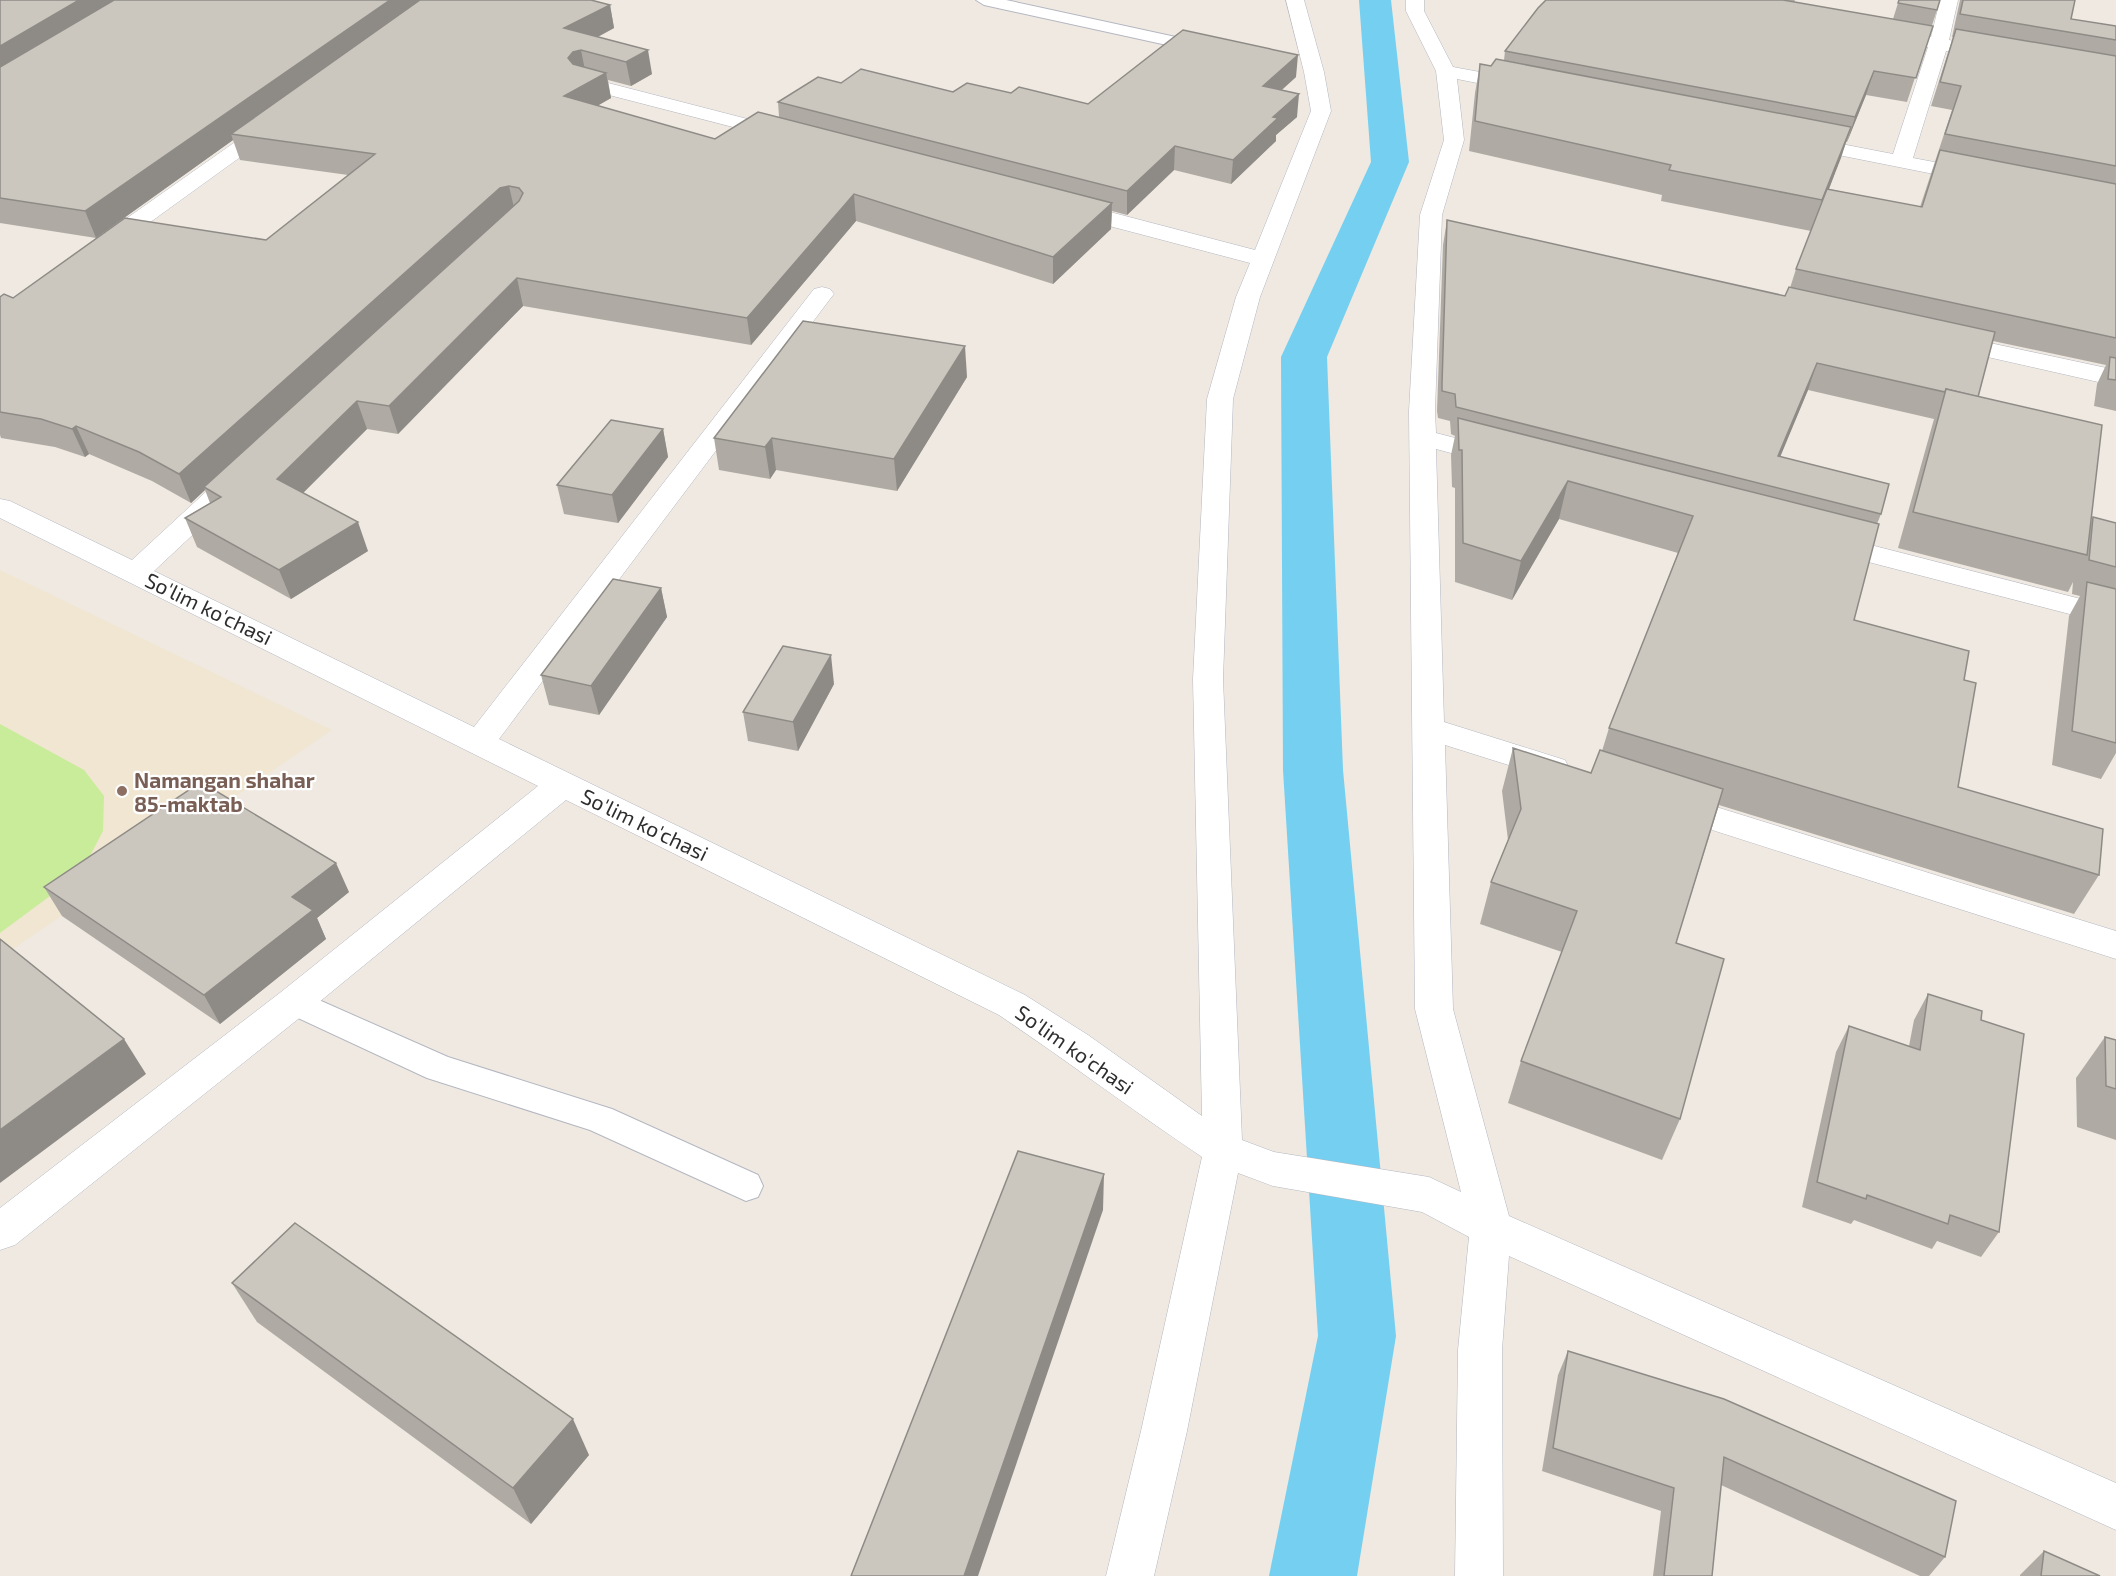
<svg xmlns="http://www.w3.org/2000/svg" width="2116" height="1576" font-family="'Exo 2',sans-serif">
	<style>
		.education { fill: #f0e6d1 }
		.pitch { fill: #c9ec9a }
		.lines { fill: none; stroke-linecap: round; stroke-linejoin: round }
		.canal { fill: #75cff0; fill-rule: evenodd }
		.lane-casing { stroke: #b4b7c1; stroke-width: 2 }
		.street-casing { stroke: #b4b7c1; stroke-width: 1 }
		.lane { fill: #fff; fill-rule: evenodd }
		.street { fill: #fff; fill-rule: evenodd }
		.wall { fill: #afaba4 }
		.shaded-wall { fill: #8e8b86 }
		.building { fill: #cbc7bf; stroke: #8e8b86; stroke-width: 1.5 }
		.education-dot { fill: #8d6e63; stroke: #fff; stroke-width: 2 }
		.labels { text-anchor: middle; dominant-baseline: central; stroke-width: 4.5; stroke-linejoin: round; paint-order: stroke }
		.street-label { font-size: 21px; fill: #2e2e2e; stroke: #fff }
		.education-label { font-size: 21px; font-weight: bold; fill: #785e54; stroke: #fff; text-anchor: start }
	</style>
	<rect width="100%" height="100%" fill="#efe9e1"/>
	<path class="education" d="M0 570 332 730 0 958Z"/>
	<path class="pitch" d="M0 724 84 770 104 796 103 831 81 873 0 933Z"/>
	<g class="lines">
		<path class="canal" d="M1359 0H1391L1409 162 1327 357 1343 770 1396 1336 1357 1576H1269L1318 1336 1283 770 1281 357 1371 162Z"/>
		<g class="lane-casing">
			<g id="lane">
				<path d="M976 0H1006L1208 44 1216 49 1208 54 984 5Z"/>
				<path d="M294 989 448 1057 612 1109 758 1175 763 1186 758 1197 746 1201 590 1130 427 1078 283 1011 278 1002 283 993Z"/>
			</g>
		</g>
		<g class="street-casing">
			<g id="street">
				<path d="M1286 0H1304L1324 72 1331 111 1260 297 1233 399 1223 679 1242 1140 1274 1152 1429 1177 1461 1192 1415 1009 1409 411 1420 215 1444 140 1436 71 1406 11V0H1424V11L1453 67 1523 80 1530 82 1533 86 1530 90 1523 92 1457 79 1464 140 1442 215 1435 411 1436 433 1505 451 1509 457 1505 463 1496 465 1436 449 1444 722 1565 760 1569 768 1565 776 1553 779 1445 745 1453 1009 1509 1216 2116 1483V1530L1509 1256 1502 1350 1503 1576H1455L1458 1350 1469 1237 1422 1212 1273 1186 1238 1173 1187 1431 1154 1576H1106L1141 1431 1202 1157C1133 1111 1068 1061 999 1015L566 800 307 1012 15 1245 0 1250V1208L281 992 538 786 0 518V499L10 501 132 560 210 488 220 486 230 488 234 494 230 500 154 571 474 727 814 289 822 287 830 289 834 294 830 299 499 739 1025 995 1088 1035 1202 1116 1193 679 1207 399 1236 297 1250 263 1060 213 1057 208 1060 203 1068 201 1255 250 1311 111 1304 72Z"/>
				<path d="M1940 0H1958L1949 40 2000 49 2003 53 2000 57 1993 59 1946 51 1913 158 1987 172 1990 177 1987 182 1979 183 1793 146 1790 142 1793 138 1800 136 1893 154 1928 47 1877 38 1875 34 1877 30 1884 28 1931 37Z"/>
				<path d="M585 77 790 130 793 134 790 138 783 140 578 87 575 83 578 79Z"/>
				<path d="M272 119 279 121 282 125 279 129 109 252 101 254 93 252 90 247 93 242 265 121Z"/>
				<path d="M1948 334 2116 370V386L1939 346 1936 341 1939 336Z"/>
				<path d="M1828 534 2116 608V626L1818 549 1814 543 1818 537Z"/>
				<path d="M1671 793 2116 931V959L1659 813 1654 805 1659 797Z"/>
			</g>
		</g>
		<use href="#lane" class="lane"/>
		<use href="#street" class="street"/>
	</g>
	<g class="wall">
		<path d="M0 0 610 5 614 28 598 37 652 74 631 86 608 80 611 98 597 106 715 139 779 117 778 102 841 83 953 92 1011 93 1088 104 1296 77 1282 90 1297 117 1276 135V141L1231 184 1174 170 1127 215 1112 211 1111 229 1053 284 856 221 751 345 523 306 398 434 367 429 303 493 368 551 291 599 197 547 185 518 210 503 205 490 191 503 152 481 89 454 85 457 55 447 1 438 0 435V297L13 298 266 240 348 175 240 160 233 140 96 238 0 223Z"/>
		<path d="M1546 0H1795L1794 2 1893 19 1898 3 1937 10 1907 102 1866 95 1847 142H1846L1829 189 1920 207 1952 110 1931 106 1953 37H1952L1960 0H2075L2071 19 2116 26V411L2094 406 2097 384 2106 365 1993 341 1978 397 2091 522 2093 517 2116 523V753L2101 779 2052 765 2069 616 2080 596 2072 594 2073 582 2068 592 1898 548 1934 419 1808 390 1780 456 1881 514 1877 524 1854 620 1964 680 1958 787 2099 875 2074 914 1719 805 1676 943 1680 1119 1662 1160 1508 1103 1521 1061 1562 952 1480 924 1491 882 1508 840 1502 791 1513 748 1591 773 1602 751 1609 728 1678 553 1559 519 1512 600 1455 582V488L1452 487 1451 455 1455 436 1451 434 1450 421 1438 418 1437 411 1443 245 1447 220 1785 296 1790 288 1796 269 1811 231 1661 201 1662 195 1469 151 1475 93 1480 64 1491 66 1504 60 1505 51Z"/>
		<path d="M967 377 897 491 776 470 770 479 719 470 714 438Z"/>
		<path d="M663 429 668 457 618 523 564 514 557 485Z"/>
		<path d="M661 588 667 617 599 715 549 705 541 675Z"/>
		<path d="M834 684 798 751 748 741 743 712Z"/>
		<path d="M44 887 349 892 317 918 326 939 220 1024 62 916Z"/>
		<path d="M1928 994 1981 1020 1999 1232 1981 1257 1937 1241 1932 1249 1854 1220 1851 1224 1802 1207 1836 1052 1849 1026 1909 1046 1914 1020Z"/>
		<path d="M2105 1037 2116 1040V1140L2077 1127 2076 1078Z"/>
		<path d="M232 1283 589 1455 531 1524 257 1322Z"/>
		<path d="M1568 1351 1945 1557 1929 1576H1920L1721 1485 1712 1576H1653L1661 1511 1542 1471 1558 1375Z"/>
		<path d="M2044 1551 2100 1576H2020V1575Z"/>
	</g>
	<g class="shaded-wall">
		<path d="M79 0H128L0 76V46Z"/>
		<path d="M390 0H430L231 134 233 140 96 238 85 211Z"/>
		<path d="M610 5 614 28 569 52 564 28Z"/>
		<path d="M581 50 586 75 577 77 568 58 573 52Z"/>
		<path d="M648 50 652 74 631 86 626 62Z"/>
		<path d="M1298 55 1296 77 1261 108 1263 86Z"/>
		<path d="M1874 71 1866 95 1847 142 1855 117Z"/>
		<path d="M606 73 611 98 569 122 564 96Z"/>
		<path d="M1299 94 1297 117 1276 135V141L1231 184 1233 160 1273 117Z"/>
		<path d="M1851 127 1841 158 1812 232 1822 200Z"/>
		<path d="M1175 146 1174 170 1127 215V191Z"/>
		<path d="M509 186 515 212 204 487 205 490 191 503 179 474 500 188Z"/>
		<path d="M854 194 856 221 751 345 747 318Z"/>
		<path d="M1112 203 1111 229 1053 284V257Z"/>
		<path d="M517 278 523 306 398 434 389 406Z"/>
		<path d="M965 346 967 377 897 491 894 459Z"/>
		<path d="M1817 363 1808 390 1769 484 1778 456Z"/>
		<path d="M357 401 367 429 288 508 277 479Z"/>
		<path d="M76 426 89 454 85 457 72 429Z"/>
		<path d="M663 429 668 457 618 523 612 495Z"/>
		<path d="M772 438 776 470 770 479 765 447Z"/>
		<path d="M1568 481 1559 519 1512 600 1521 561Z"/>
		<path d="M358 522 368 551 291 599 279 570Z"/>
		<path d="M661 588 667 617 599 715 591 686Z"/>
		<path d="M831 655 834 684 798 751 793 722Z"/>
		<path d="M336 863 349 892 317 918 326 939 220 1024 204 995 292 897Z"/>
		<path d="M124 1039 146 1074 0 1183V1130Z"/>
		<path d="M1104 1174 1103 1210 978 1576H964Z"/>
		<path d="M573 1419 589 1455 531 1524 513 1488Z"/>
	</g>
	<g class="building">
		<path d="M0 0H79L0 46Z"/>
		<path d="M114 0H390L85 211 0 198V67Z"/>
		<path d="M420 0H591L610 5 564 28 648 50 626 62 581 50 573 52 568 58 573 64 606 73 564 96 715 139 758 112 1112 203 1053 257 854 194 747 318 517 278 389 406 357 401 277 479 358 522 279 570 185 518 221 497 204 487 519 201 523 193 519 188 509 186 500 188 179 474 139 452 76 426 72 429 41 419 0 412V297L4 294 13 298 125 218 266 240 375 154 231 134Z"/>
		<path d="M1546 0H1783L1933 26 1916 78 1874 71 1855 117 1505 51 1538 8Z"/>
		<path d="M1899 0H1940L1937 10 1898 3Z"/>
		<path d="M1963 0H2075L2071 19 2116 26V40L1960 14Z"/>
		<path d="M1956 29 2116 56V166L1945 134 1961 86 1940 82Z"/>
		<path d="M1183 30 1298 55 1263 86 1299 94 1273 117 1278 118 1233 160 1175 146 1127 191 778 102 818 77 841 83 861 69 953 92 967 83 1011 93 1019 87 1088 104Z"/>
		<path d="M1496 59 1851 127 1822 200 1669 170 1671 165 1475 121 1480 64 1491 66Z"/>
		<path d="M1940 150 2116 184V338L1796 269 1827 189 1922 207Z"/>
		<path d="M1447 220 1785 296 1789 287 1995 332 1978 397 1946 389 1945 392 1817 363 1778 456 1889 484 1881 514 1456 407 1455 394 1442 391V384Z"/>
		<path d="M803 321 965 346 894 459 772 438 765 447 714 438Z"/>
		<path d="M2110 357 2116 358V380L2108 379Z"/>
		<path d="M1946 389 2102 425 2087 555 1913 512Z"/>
		<path d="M1458 418 1879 524 1854 620 1969 651 1964 680 1976 683 1958 787 2103 829 2099 875 1609 728 1693 516 1568 481 1521 561 1463 543 1462 450H1459Z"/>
		<path d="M611 420 663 429 612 495 557 485Z"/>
		<path d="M2093 517 2116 523V567L2089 560Z"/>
		<path d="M613 579 661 588 591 686 541 675Z"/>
		<path d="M2087 582 2116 589V743L2072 731Z"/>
		<path d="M783 646 831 655 793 722 743 712Z"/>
		<path d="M1513 748 1591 773 1600 750 1723 789 1676 943 1724 959 1680 1119 1521 1061 1577 911 1491 882 1521 809Z"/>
		<path d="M201 782 336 863 292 897 313 910 204 995 44 887Z"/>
		<path d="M0 939 124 1039 0 1130Z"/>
		<path d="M1928 994 1982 1011 1981 1020 2024 1034 1999 1232 1950 1215 1948 1224 1867 1195 1866 1199 1817 1182 1849 1026 1920 1050Z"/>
		<path d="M2105 1037 2116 1040V1089L2106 1086Z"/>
		<path d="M1018 1151 1104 1174 964 1576H851Z"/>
		<path d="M295 1223 573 1419 513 1488 232 1283Z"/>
		<path d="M1568 1351 1724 1399 1956 1501 1945 1557 1724 1457 1712 1576H1664L1674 1488 1553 1448Z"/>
		<path d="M2044 1551 2100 1576H2041Z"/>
	</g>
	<circle class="education-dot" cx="122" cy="791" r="6"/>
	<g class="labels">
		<g class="street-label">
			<text transform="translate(209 608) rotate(26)">So'lim ko'chasi</text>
			<text transform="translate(645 824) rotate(26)">So'lim ko'chasi</text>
			<text transform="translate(1075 1049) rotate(35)">So'lim ko'chasi</text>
		</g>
		<g class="education-label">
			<text x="134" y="779">Namangan shahar<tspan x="134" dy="24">85-maktab</tspan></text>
		</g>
	</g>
</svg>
